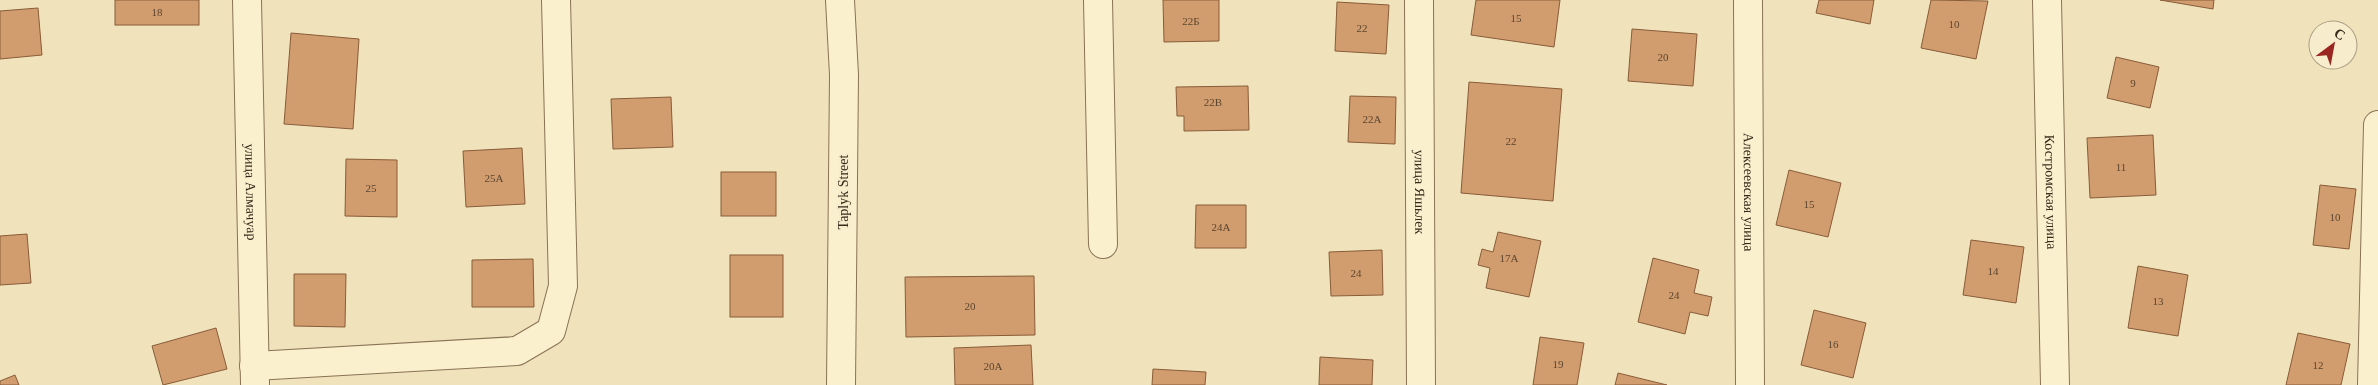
<svg xmlns="http://www.w3.org/2000/svg" width="2378" height="385" font-family="Georgia,serif">
	<style>
		.building { fill: #d19c6e; stroke: #885c39 }
		.lines { fill: none; stroke-linecap: round; stroke-linejoin: round }
		.minor-casing { stroke: #887254; stroke-width: 30 }
		.minor { stroke: #fbf0ce; stroke-width: 28 }
		.labels { text-anchor: middle; dominant-baseline: central; stroke-width: 4; stroke-linejoin: round; paint-order: stroke }
		.number-label { font-size: 11px; fill: #5d462f }
		.street-label { font-size: 14px; fill: #36291a; stroke: #f7eccb }
	</style>
	<rect width="100%" height="100%" fill="#f0e3bb"/>
	<g class="building">
		<rect x="115" y="0" width="84" height="25"/>
		<path d="M1163 0H1219V41L1164 42Z"/>
		<path d="M1476 0H1560L1554 47 1471 35Z"/>
		<path d="M1819 0H1874L1870 24 1816 13Z"/>
		<path d="M1931 0 1988 1 1976 59 1921 48Z"/>
		<path d="M2160 0H2214L2213 9Z"/>
		<path d="M1337 2 1389 5 1386 54 1335 51Z"/>
		<path d="M38 8 42 55 0 59V11Z"/>
		<path d="M1632 29 1697 34 1693 86 1628 81Z"/>
		<path d="M291 33 359 39 353 129 284 124Z"/>
		<path d="M2116 57 2159 67 2150 108 2107 98Z"/>
		<path d="M1469 82 1562 89 1553 201 1461 193Z"/>
		<path d="M1248 86 1249 130 1184 131V116H1177L1176 87Z"/>
		<path d="M1350 96 1396 97 1395 144 1348 142Z"/>
		<path d="M671 97 673 147 613 149 611 99Z"/>
		<path d="M2153 135 2156 195 2090 198 2087 138Z"/>
		<path d="M522 148 525 204 466 207 463 151Z"/>
		<path d="M346 159 397 160V217L345 216Z"/>
		<path d="M1789 170 1841 183 1828 237 1776 225Z"/>
		<rect x="721" y="172" width="55" height="44"/>
		<path d="M2320 185 2356 189 2349 249 2313 245Z"/>
		<path d="M1196 205H1246V248H1195Z"/>
		<path d="M1498 232 1541 241 1529 297 1486 288 1490 268 1478 265 1482 249 1493 252Z"/>
		<path d="M27 234 31 283 0 285V236Z"/>
		<path d="M1971 240 2024 247 2016 303 1963 295Z"/>
		<path d="M1382 250 1383 295 1331 296 1329 252Z"/>
		<rect x="730" y="255" width="53" height="62"/>
		<path d="M1653 258 1699 270 1694 293 1712 297 1708 316 1690 312 1685 334 1638 322Z"/>
		<path d="M533 259 534 307H472V260Z"/>
		<path d="M2138 266 2188 275 2178 336 2128 328Z"/>
		<path d="M294 274H346L345 327 294 326Z"/>
		<path d="M1034 276 1035 335 906 337 905 277Z"/>
		<path d="M1814 310 1866 323 1853 378 1801 365Z"/>
		<path d="M216 328 227 369 163 385 152 346Z"/>
		<path d="M2298 333 2350 344 2341 385H2286Z"/>
		<path d="M1540 337 1584 343 1577 385H1533Z"/>
		<path d="M1031 345 1033 385H955L954 348Z"/>
		<path d="M1320 357 1373 360 1372 385H1319Z"/>
		<path d="M1153 369 1206 372 1205 385H1152Z"/>
		<path d="M1618 373 1667 385H1615Z"/>
		<path d="M15 375 19 385H0V381Z"/>
	</g>
	<g class="lines">
		<g class="minor-casing">
			<g id="minor">
				<path id="s1" d="M247 0 255 383"/>
				<path d="M840 0 844 75 841 385"/>
				<path d="M1098 0 1103 244"/>
				<path id="s2" d="M1419 0 1421 385"/>
				<path id="s3" d="M1748 0 1750 385"/>
				<path id="s4" d="M2047 0 2055 385"/>
				<path d="M254 366 517 351 551 331 563 286 556 0"/>
				<path d="M2372 385 2378 125"/>
			</g>
		</g>
		<use href="#minor" class="minor"/>
	</g>
	<g class="labels">
		<g class="number-label">
			<text x="157" y="12">18</text>
			<text x="1516" y="18">15</text>
			<text x="1191" y="21">22Б</text>
			<text x="1954" y="24">10</text>
			<text x="1362" y="28">22</text>
			<text x="1663" y="57">20</text>
			<text x="2133" y="83">9</text>
			<text x="1213" y="102">22В</text>
			<text x="1372" y="119">22А</text>
			<text x="1511" y="141">22</text>
			<text x="2121" y="167">11</text>
			<text x="494" y="178">25А</text>
			<text x="371" y="188">25</text>
			<text x="1809" y="204">15</text>
			<text x="2335" y="217">10</text>
			<text x="1221" y="227">24А</text>
			<text x="1509" y="258">17А</text>
			<text x="1993" y="271">14</text>
			<text x="1356" y="273">24</text>
			<text x="1674" y="295">24</text>
			<text x="2158" y="301">13</text>
			<text x="970" y="306">20</text>
			<text x="1833" y="344">16</text>
			<text x="1558" y="364">19</text>
			<text x="2318" y="365">12</text>
			<text x="993" y="366">20А</text>
		</g>
		<g class="street-label">
			<text transform="translate(843 192) rotate(-90)">Taplyk Street</text>
			<text stroke="none"><textPath href="#s2" startOffset="192">улица Яшьлек</textPath></text>
			<text stroke="none"><textPath href="#s3" startOffset="192">Алексеевская улица</textPath></text>
			<text stroke="none"><textPath href="#s1" startOffset="192">улица Алмачуар</textPath></text>
			<text stroke="none"><textPath href="#s4" startOffset="192">Костромская улица</textPath></text>
		</g>
	</g>
	<g transform="translate(2333 45) rotate(32)"><circle r="24" fill="#f7eccb" stroke="#aa9e84"/>
	<path d="M0-4L9 19L0 12L-9 19Z" fill="#9a2621"/>
	<text y="-8" font-size="14" font-weight="bold" text-anchor="middle" fill="#36291a">С</text>
	</g>
</svg>
